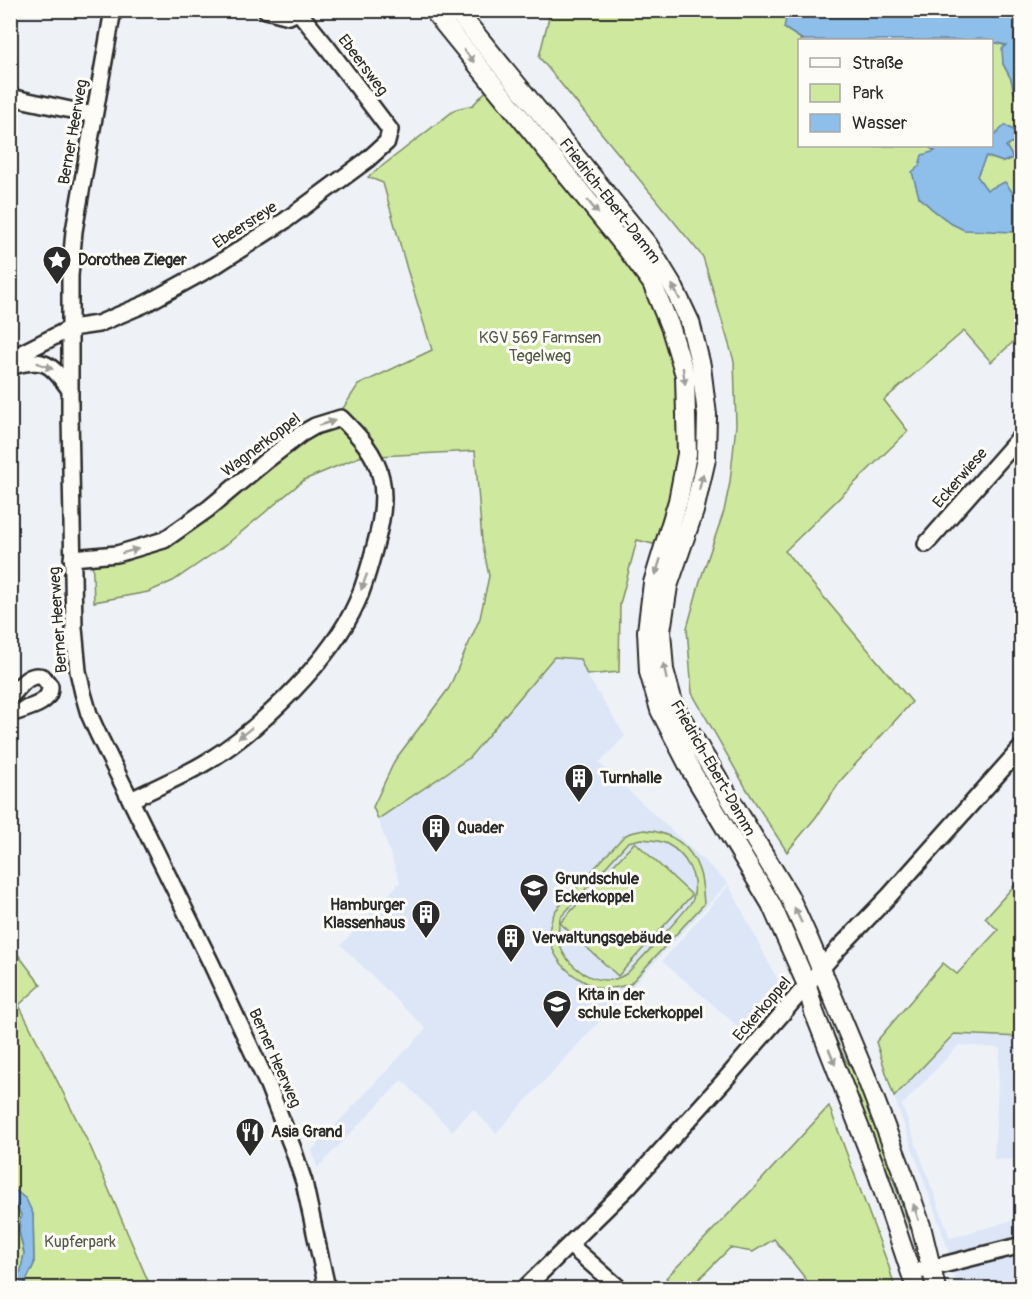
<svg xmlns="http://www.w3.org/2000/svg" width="1032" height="1299" font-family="Pangolin,sans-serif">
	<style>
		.built { fill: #dce6f7 }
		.green { fill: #cee89e; stroke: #7c8a64; stroke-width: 1.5; fill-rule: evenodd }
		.water { fill: #8ebeea; stroke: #66839e; stroke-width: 1.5 }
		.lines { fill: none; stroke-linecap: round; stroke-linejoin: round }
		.minor-casing { stroke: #2b2b2b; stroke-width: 20 }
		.major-casing { stroke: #2b2b2b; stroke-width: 22 }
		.minor { stroke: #fdfcf7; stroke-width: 15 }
		.major { stroke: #fdfcf7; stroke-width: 18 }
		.oneway { fill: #9e9e9b }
		.labels { text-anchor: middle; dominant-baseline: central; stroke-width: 6; stroke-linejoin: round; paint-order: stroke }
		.street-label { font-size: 16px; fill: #2b2b2b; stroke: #fdfcf7 }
		.poi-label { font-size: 16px; font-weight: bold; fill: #2b2b2b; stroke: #fdfcf7; text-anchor: start }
		.park-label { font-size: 16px; fill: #545a48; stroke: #fdfcf7 }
	</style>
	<rect width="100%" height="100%" fill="#eef2f7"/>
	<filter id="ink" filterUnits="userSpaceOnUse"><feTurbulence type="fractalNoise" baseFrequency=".0167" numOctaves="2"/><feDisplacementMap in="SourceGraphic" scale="12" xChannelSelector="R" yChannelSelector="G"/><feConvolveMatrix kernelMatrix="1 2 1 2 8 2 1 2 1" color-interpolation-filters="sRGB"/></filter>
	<g filter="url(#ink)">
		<g class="built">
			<path d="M554 657 580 659 587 675 625 736 599 763 728 883 496 1133 473 1109 452 1131 402 1080 317 1168 312 1150 426 1029 341 945 400 882 378 819 470 758Z"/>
			<path d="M729 885 780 985 779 998 747 1034 662 961Z"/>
			<path d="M954 1034 1021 1037V1160L994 1159 1000 1048 959 1045 902 1105 950 1238 1021 1218V1288H958L946 1243 894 1097Z"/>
		</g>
		<g class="green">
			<path d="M559 11H795L784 28 803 40H800V146H927L936 151 919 197 932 209 952 224 1014 232 1021 227V335L991 362 964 331 884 400 908 431 785 551 912 702 842 779 816 817 787 852 746 788 692 693 687 628 700 581 724 511 730 482 736 425 734 361 703 257 539 57 549 17Z"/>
			<path d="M992 42 1007 46 1003 64 1011 79 1014 92 1021 103V135L1005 126 995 135H992Z"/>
			<path d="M487 90 637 275C648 295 660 316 667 337 670 344 671 352 672 360 687 425 677 483 657 545L637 540 620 604 619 672 587 675 580 659 554 657 469 758 378 819 373 807 395 760 449 688 480 618 489 576 482 541 475 451 359 457 304 480 227 544 173 581 148 592 94 602 92 551 111 552 176 525 340 413 358 385 432 350 407 269 383 183 368 177 456 109 473 105Z"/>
			<path d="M1021 137V215L987 191 977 176 986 156 1003 162 1013 158 1006 146Z"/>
			<path d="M644 830C670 832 690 844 699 870 703 881 703 893 704 904L630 984C620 987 609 990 598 988 594 987 589 984 585 982 558 968 539 940 556 910L624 836 630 833ZM641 839C650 840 659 840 667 844 686 854 699 877 693 899 692 905 633 968 626 974 621 977 614 980 609 980 596 981 585 976 575 967 559 953 556 939 560 918L628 842Z"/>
			<path d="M635 842 692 895 618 976 560 923Z"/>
			<path d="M1021 878V1037L954 1034 894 1097 876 1042 943 963 957 974 998 930 985 918Z"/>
			<path d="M10 944 41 985 19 1005 91 1148 151 1288H20L25 1283 34 1264 33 1214 14 1189 11 1187Z"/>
			<path d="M827 1019 845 1059 861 1082 914 1226 910 1229 893 1179 882 1164 825 1020Z"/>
			<path d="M829 1106 889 1267 895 1288H813L774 1239 753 1252 730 1248 690 1288H678L666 1278 754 1188Z"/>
			<path d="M11 1200H14L21 1215 19 1231 24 1253 21 1271 11 1284Z"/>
		</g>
		<g class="water">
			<path d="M795 11H1021V103L1014 92 1011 79 1003 64 1002 49 1006 45 992 42V40L978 38 973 40H803L784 28 786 18Z"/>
			<path d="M1005 125 1021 135V137L1006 146 1013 158 1003 162 986 156 977 176 987 190 1005 182 1013 193 1021 195V227L1014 232 964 230 952 224 932 209 919 197 912 172 919 166 922 155 935 151 927 146H992V135H995Z"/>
			<path d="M11 1187 26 1199 33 1214 34 1264 25 1283 20 1288H11V1284L21 1271 24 1253 19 1231 21 1215 14 1201 11 1200Z"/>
		</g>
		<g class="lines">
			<g class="minor-casing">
				<g id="minor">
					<path d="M113 10 74 231 70 276V415L74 628 78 671 83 693 89 714 98 734 211 963 268 1085 293 1149 304 1182 327 1288"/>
					<path d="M266 10 289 16 298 12"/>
					<path d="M10 97 94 115"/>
					<path d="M10 359 71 328 98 324 145 304 216 265 286 220 367 160 387 142 390 130 327 47 297 10"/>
					<path d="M10 367C43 356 51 363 70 390"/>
					<path d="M926 544 1022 435"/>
					<path d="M72 558 117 554 164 540 208 509 267 460 301 434 315 426 341 418C358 435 376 453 381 478 386 500 381 524 375 546 370 565 365 584 357 602 332 659 261 728 208 761 184 776 156 787 131 800"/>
					<path d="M10 697C20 687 28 672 43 677L50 686C51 705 26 708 10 714"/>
					<path d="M570 1245 619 1288"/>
					<path d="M911 1273 1022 1245"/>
					<path d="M525 1288 628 1187 723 1082 839 948 889 896 1022 747"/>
				</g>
			</g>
			<g class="major-casing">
				<g id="major">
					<path d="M433 10 627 249 652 283 671 329 685 375 687 454 678 501 653 583 647 631 649 672 660 710 692 772 771 904 807 985 814 1012 877 1172 916 1288"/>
					<path d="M456 10 648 245 673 286 690 322 701 366 707 415 706 459 694 511 668 586 661 631 664 670 674 706 789 896 809 940 865 1074 904 1176 921 1226 936 1288"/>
				</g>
			</g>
			<use href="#minor" class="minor"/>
			<use href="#major" class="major"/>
		</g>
		<defs><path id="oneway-solid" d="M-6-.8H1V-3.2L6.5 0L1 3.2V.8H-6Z" transform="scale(1.5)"/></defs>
		<g class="oneway">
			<use href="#oneway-solid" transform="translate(469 56) rotate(51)"/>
			<use href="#oneway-solid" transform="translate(593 207) rotate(51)"/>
			<use href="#oneway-solid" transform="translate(676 292) rotate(-117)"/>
			<use href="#oneway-solid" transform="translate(45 366) rotate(22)"/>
			<use href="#oneway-solid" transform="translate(684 376) rotate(82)"/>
			<use href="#oneway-solid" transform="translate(327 423) rotate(-17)"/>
			<use href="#oneway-solid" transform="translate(701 482) rotate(-77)"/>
			<use href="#oneway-solid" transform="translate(130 551) rotate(-15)"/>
			<use href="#oneway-solid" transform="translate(658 567) rotate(107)"/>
			<use href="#oneway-solid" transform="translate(364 582) rotate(110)"/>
			<use href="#oneway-solid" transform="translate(665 671) rotate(-100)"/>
			<use href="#oneway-solid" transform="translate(245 733) rotate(141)"/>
			<use href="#oneway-solid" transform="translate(798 915) rotate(-115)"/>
			<use href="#oneway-solid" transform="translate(832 1057) rotate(68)"/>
			<use href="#oneway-solid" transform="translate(916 1212) rotate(-108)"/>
		</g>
	</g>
	<defs>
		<g id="sight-pin" transform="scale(1.5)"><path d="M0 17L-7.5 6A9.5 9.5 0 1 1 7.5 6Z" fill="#2b2b2b" stroke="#fdfcf7"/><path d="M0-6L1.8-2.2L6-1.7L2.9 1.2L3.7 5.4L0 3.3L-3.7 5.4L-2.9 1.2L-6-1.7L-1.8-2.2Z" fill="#fff"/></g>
		<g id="building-pin" transform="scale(1.5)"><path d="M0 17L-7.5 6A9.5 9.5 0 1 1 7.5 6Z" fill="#2b2b2b" stroke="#fdfcf7"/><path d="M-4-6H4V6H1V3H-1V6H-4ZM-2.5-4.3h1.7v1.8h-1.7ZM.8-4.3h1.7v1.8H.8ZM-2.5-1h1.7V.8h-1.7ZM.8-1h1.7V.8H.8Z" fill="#fff"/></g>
		<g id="school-pin" transform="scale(1.5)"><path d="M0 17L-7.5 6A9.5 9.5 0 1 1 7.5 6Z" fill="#2b2b2b" stroke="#fdfcf7"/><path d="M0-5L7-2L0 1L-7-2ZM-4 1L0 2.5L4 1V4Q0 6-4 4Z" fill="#fff"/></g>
		<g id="restaurant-pin" transform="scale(1.5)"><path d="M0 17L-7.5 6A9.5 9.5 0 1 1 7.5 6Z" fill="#2b2b2b" stroke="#fdfcf7"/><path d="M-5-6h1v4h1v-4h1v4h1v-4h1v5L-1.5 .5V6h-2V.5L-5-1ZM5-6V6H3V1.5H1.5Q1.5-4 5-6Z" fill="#fff"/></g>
	</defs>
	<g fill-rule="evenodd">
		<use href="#sight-pin" x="57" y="260"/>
		<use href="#building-pin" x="579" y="778"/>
		<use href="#building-pin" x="436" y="828"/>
		<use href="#school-pin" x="534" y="888"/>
		<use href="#building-pin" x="426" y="914"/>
		<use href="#building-pin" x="511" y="938"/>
		<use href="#school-pin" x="557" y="1004"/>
		<use href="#restaurant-pin" x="250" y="1132"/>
	</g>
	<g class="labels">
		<g class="street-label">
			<text transform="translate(363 65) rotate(53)">Ebeersweg</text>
			<text transform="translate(73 132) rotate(-80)">Berner Heerweg</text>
			<text transform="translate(610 201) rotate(52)">Friedrich-Ebert-Damm</text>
			<text transform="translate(245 225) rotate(-33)">Ebeersreye</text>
			<text transform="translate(261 445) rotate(-37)">Wagnerkoppel</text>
			<text transform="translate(960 478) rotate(-49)">Eckerwiese</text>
			<text transform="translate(58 620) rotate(-94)">Berner Heerweg</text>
			<text transform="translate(713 768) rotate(60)">Friedrich-Ebert-Damm</text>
			<text transform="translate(762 1009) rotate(-49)">Eckerkoppel</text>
			<text transform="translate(275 1058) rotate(66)">Berner Heerweg</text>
		</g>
		<g class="poi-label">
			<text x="78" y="260">Dorothea Zieger</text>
			<text x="600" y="778">Turnhalle</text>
			<text x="457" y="828">Quader</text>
			<text x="555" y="879">Grundschule<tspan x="555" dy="18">Eckerkoppel</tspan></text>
			<text x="405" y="905" text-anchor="end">Hamburger<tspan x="405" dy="18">Klassenhaus</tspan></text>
			<text x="532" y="938">Verwaltungsgebäude</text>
			<text x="578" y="995">Kita in der<tspan x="578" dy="18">schule Eckerkoppel</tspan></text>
			<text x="271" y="1132">Asia Grand</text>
		</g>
		<g class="park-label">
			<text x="540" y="338">KGV 569 Farmsen<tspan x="540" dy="18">Tegelweg</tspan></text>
			<text x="80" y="1242">Kupferpark</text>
		</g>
	</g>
	<rect width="1032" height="1299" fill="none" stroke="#fdfcf7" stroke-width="36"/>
	<rect x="18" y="18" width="996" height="1263" fill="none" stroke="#2b2b2b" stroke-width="2" filter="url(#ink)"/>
	<rect x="798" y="39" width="195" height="108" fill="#fdfcf7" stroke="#a9a8a5" stroke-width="1.5"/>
	<rect x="810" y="58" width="30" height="9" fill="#fdfcf7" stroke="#a9a8a5" stroke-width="1.5"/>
	<text x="852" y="69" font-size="18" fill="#2b2b2b">Straße</text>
	<rect x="810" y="84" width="30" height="18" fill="#cee89e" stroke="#a9a8a5" stroke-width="1.5"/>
	<text x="852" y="99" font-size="18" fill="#2b2b2b">Park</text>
	<rect x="810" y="114" width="30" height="18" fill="#8ebeea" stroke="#a9a8a5" stroke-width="1.5"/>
	<text x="852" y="129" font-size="18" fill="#2b2b2b">Wasser</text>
</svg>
